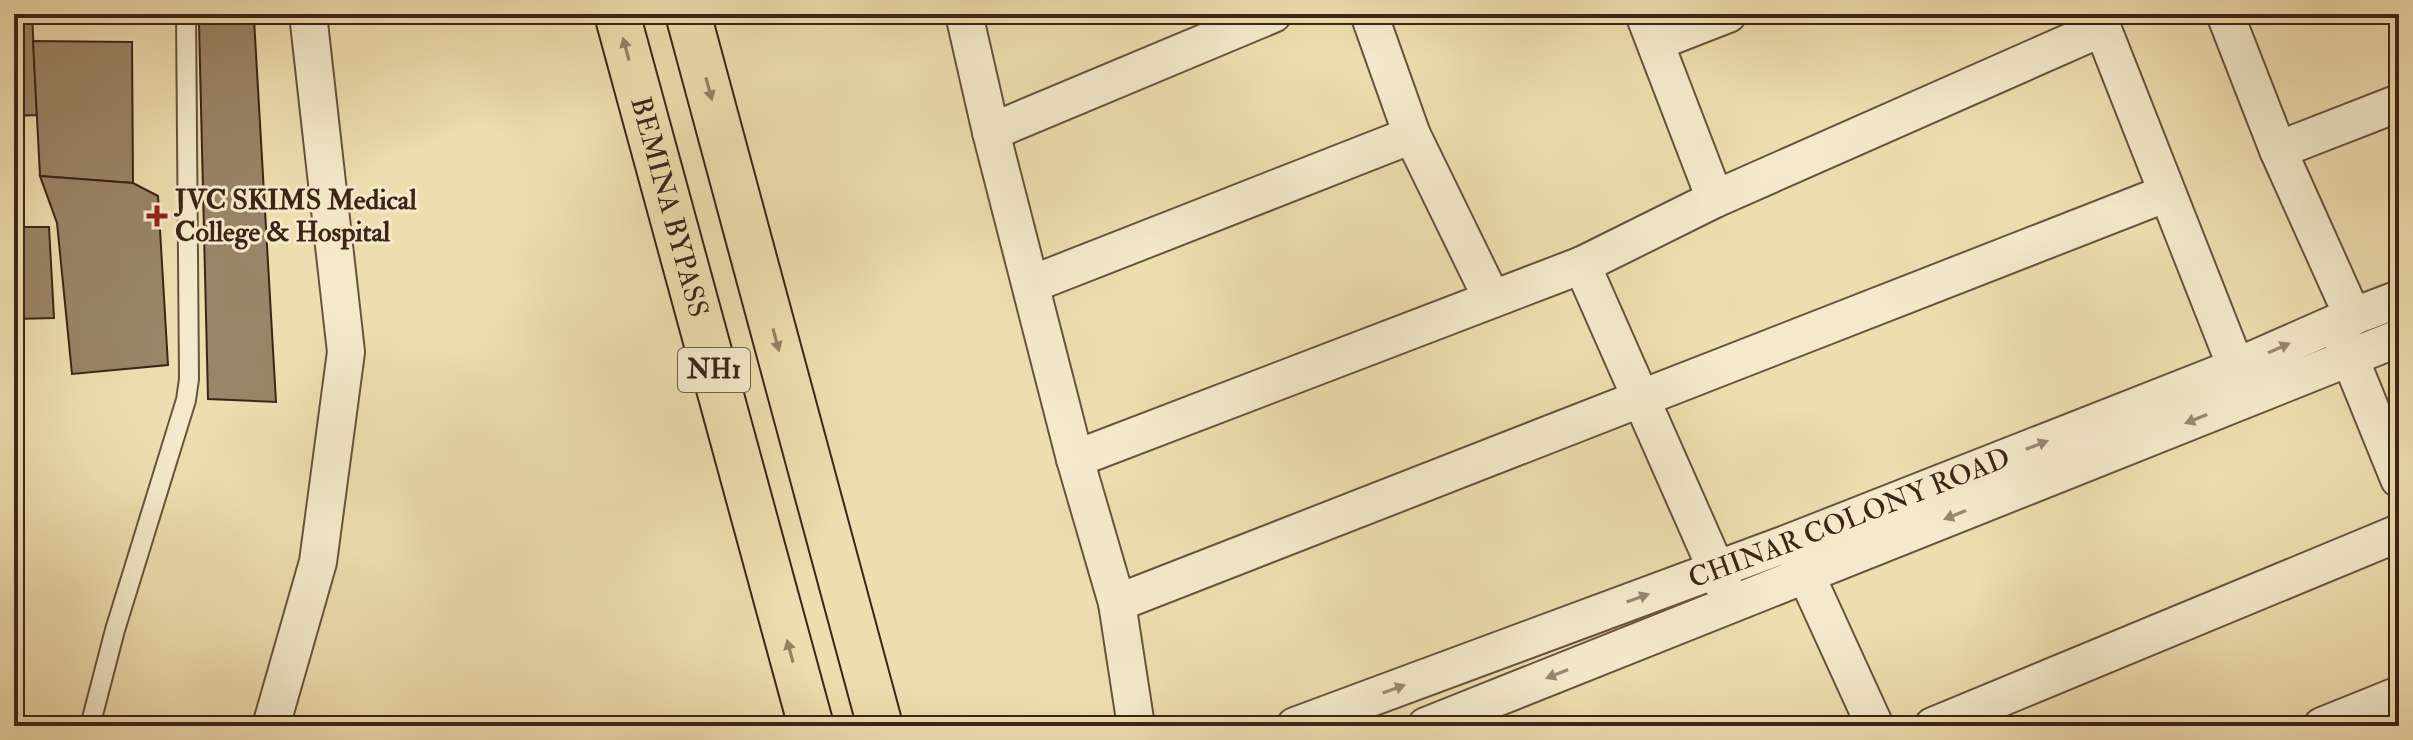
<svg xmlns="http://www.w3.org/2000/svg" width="2413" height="740" font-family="'IM FELL Double Pica',serif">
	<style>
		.building { fill: #998567; stroke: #3d2418; stroke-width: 2 }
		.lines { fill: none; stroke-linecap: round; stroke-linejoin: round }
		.service-casing { stroke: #69523e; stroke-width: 22 }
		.minor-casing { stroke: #69523e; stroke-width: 40 }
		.trunk-casing { stroke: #3d2418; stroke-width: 48 }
		.service { stroke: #f4eacb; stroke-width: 18 }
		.minor { stroke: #f4eacb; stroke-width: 36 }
		.trunk { stroke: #eedeaf; stroke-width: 44 }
		.oneway { fill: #968164 }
		.oneway2 { fill: #988772 }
		.poi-dot { fill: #8f2418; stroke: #f4eacb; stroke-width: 3 }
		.labels { text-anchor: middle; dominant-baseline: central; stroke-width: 6; stroke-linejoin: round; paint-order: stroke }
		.shield { fill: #f4eacb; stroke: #745f4e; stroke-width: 2 }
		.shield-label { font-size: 26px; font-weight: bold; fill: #3d2418 }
		.poi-label { font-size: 28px; font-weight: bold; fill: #3d2418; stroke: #f4eacb; text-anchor: start }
		.street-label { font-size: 28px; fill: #3d2418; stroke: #f4eacb }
	</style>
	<rect width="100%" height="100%" fill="#eedeaf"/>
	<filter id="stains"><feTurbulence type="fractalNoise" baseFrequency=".0025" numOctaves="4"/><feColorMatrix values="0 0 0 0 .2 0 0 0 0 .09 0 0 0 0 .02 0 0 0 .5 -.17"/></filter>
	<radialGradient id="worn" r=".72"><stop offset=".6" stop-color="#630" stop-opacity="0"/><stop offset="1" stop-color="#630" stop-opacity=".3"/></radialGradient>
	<g class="building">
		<path d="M14 14H32L37 115 14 116Z"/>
		<path d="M254 19 276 402 208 399 199 23Z"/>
		<path d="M33 41 132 42 133 183 40 176Z"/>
		<path d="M40 176 133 183 158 196 168 365 72 374 57 223Z"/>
		<path d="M14 227H49L54 318 14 319Z"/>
		<path d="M14 600H17L21 726H14Z"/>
	</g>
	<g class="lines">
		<g class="service-casing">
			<path id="service" d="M90 726 115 630 186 400 189 379 186 14"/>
		</g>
		<g class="minor-casing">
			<g id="minor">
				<path d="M964 14 991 132 1075 459 1117 603 1136 726"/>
				<path d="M1369 14 1412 135 1492 299"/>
				<path d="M2097 14 2236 367"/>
				<path d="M2225 14 2278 150 2353 317"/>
				<path d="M1656 42 1728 14"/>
				<path d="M991 132 1273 14"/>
				<path d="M2278 150 2399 103"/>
				<path d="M1715 199 2102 28"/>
				<path d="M1582 265 1725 589"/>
				<path d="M1032 284 1412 135"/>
				<path d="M2341 336 2399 479"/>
				<path d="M1075 459 1582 265 1715 199 1644 14"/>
				<path d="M1796 553 1875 726"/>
				<path d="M1117 603 2167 193"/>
				<path d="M271 726 318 562 346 352 308 14"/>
				<path id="s1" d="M1295 726 1791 542 2236 367 2336 323 2399 299"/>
				<path d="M1426 726 2399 338"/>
				<path d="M1933 726 2399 533"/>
				<path d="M2322 726 2399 695"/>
			</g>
		</g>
		<g class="trunk-casing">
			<g id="trunk">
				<path id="s2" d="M617 14 811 726"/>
				<path d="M688 14 880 726"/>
			</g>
		</g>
		<use href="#service" class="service"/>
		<use href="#minor" class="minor"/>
		<use href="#trunk" class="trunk"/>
	</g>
	<defs><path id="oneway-solid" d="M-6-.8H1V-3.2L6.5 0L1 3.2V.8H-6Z" transform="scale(2)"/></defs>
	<g class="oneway">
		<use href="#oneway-solid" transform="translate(626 49) rotate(-105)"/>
		<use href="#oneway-solid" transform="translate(709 89) rotate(75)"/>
		<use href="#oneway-solid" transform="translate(776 340) rotate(75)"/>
		<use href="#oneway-solid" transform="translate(790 651) rotate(-105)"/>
	</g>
	<g class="oneway2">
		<use href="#oneway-solid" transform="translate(2279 348) rotate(-24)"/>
		<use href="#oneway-solid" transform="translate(2196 419) rotate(158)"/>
		<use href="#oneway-solid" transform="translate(2037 445) rotate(-21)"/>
		<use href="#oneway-solid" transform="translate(1955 515) rotate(158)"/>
		<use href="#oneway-solid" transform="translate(1638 598) rotate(-20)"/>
		<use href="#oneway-solid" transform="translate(1557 674) rotate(158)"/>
		<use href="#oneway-solid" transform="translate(1394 689) rotate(-20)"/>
	</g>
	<path class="poi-dot" d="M153 204h8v8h8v8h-8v8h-8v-8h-8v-8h8z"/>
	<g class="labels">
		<rect class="shield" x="678" y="348" width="72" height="44" rx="6"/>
		<g class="shield-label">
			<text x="714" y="370">NH1</text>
		</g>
		<g class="poi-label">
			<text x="175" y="200">JVC SKIMS Medical<tspan x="175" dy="32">College &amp; Hospital</tspan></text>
		</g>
		<g class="street-label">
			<text stroke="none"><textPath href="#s2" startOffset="200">BEMINA BYPASS</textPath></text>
			<text stroke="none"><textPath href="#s1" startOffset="592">CHINAR COLONY ROAD</textPath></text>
		</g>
	</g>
	<rect width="2413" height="740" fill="none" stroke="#eedeaf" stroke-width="48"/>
	<rect x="16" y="16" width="2381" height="708" fill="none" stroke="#3d2418" stroke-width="4"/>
	<rect x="24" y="24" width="2365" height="692" fill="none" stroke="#3d2418" stroke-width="2"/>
	<rect width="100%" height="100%" filter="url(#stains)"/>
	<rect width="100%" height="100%" fill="url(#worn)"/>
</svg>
